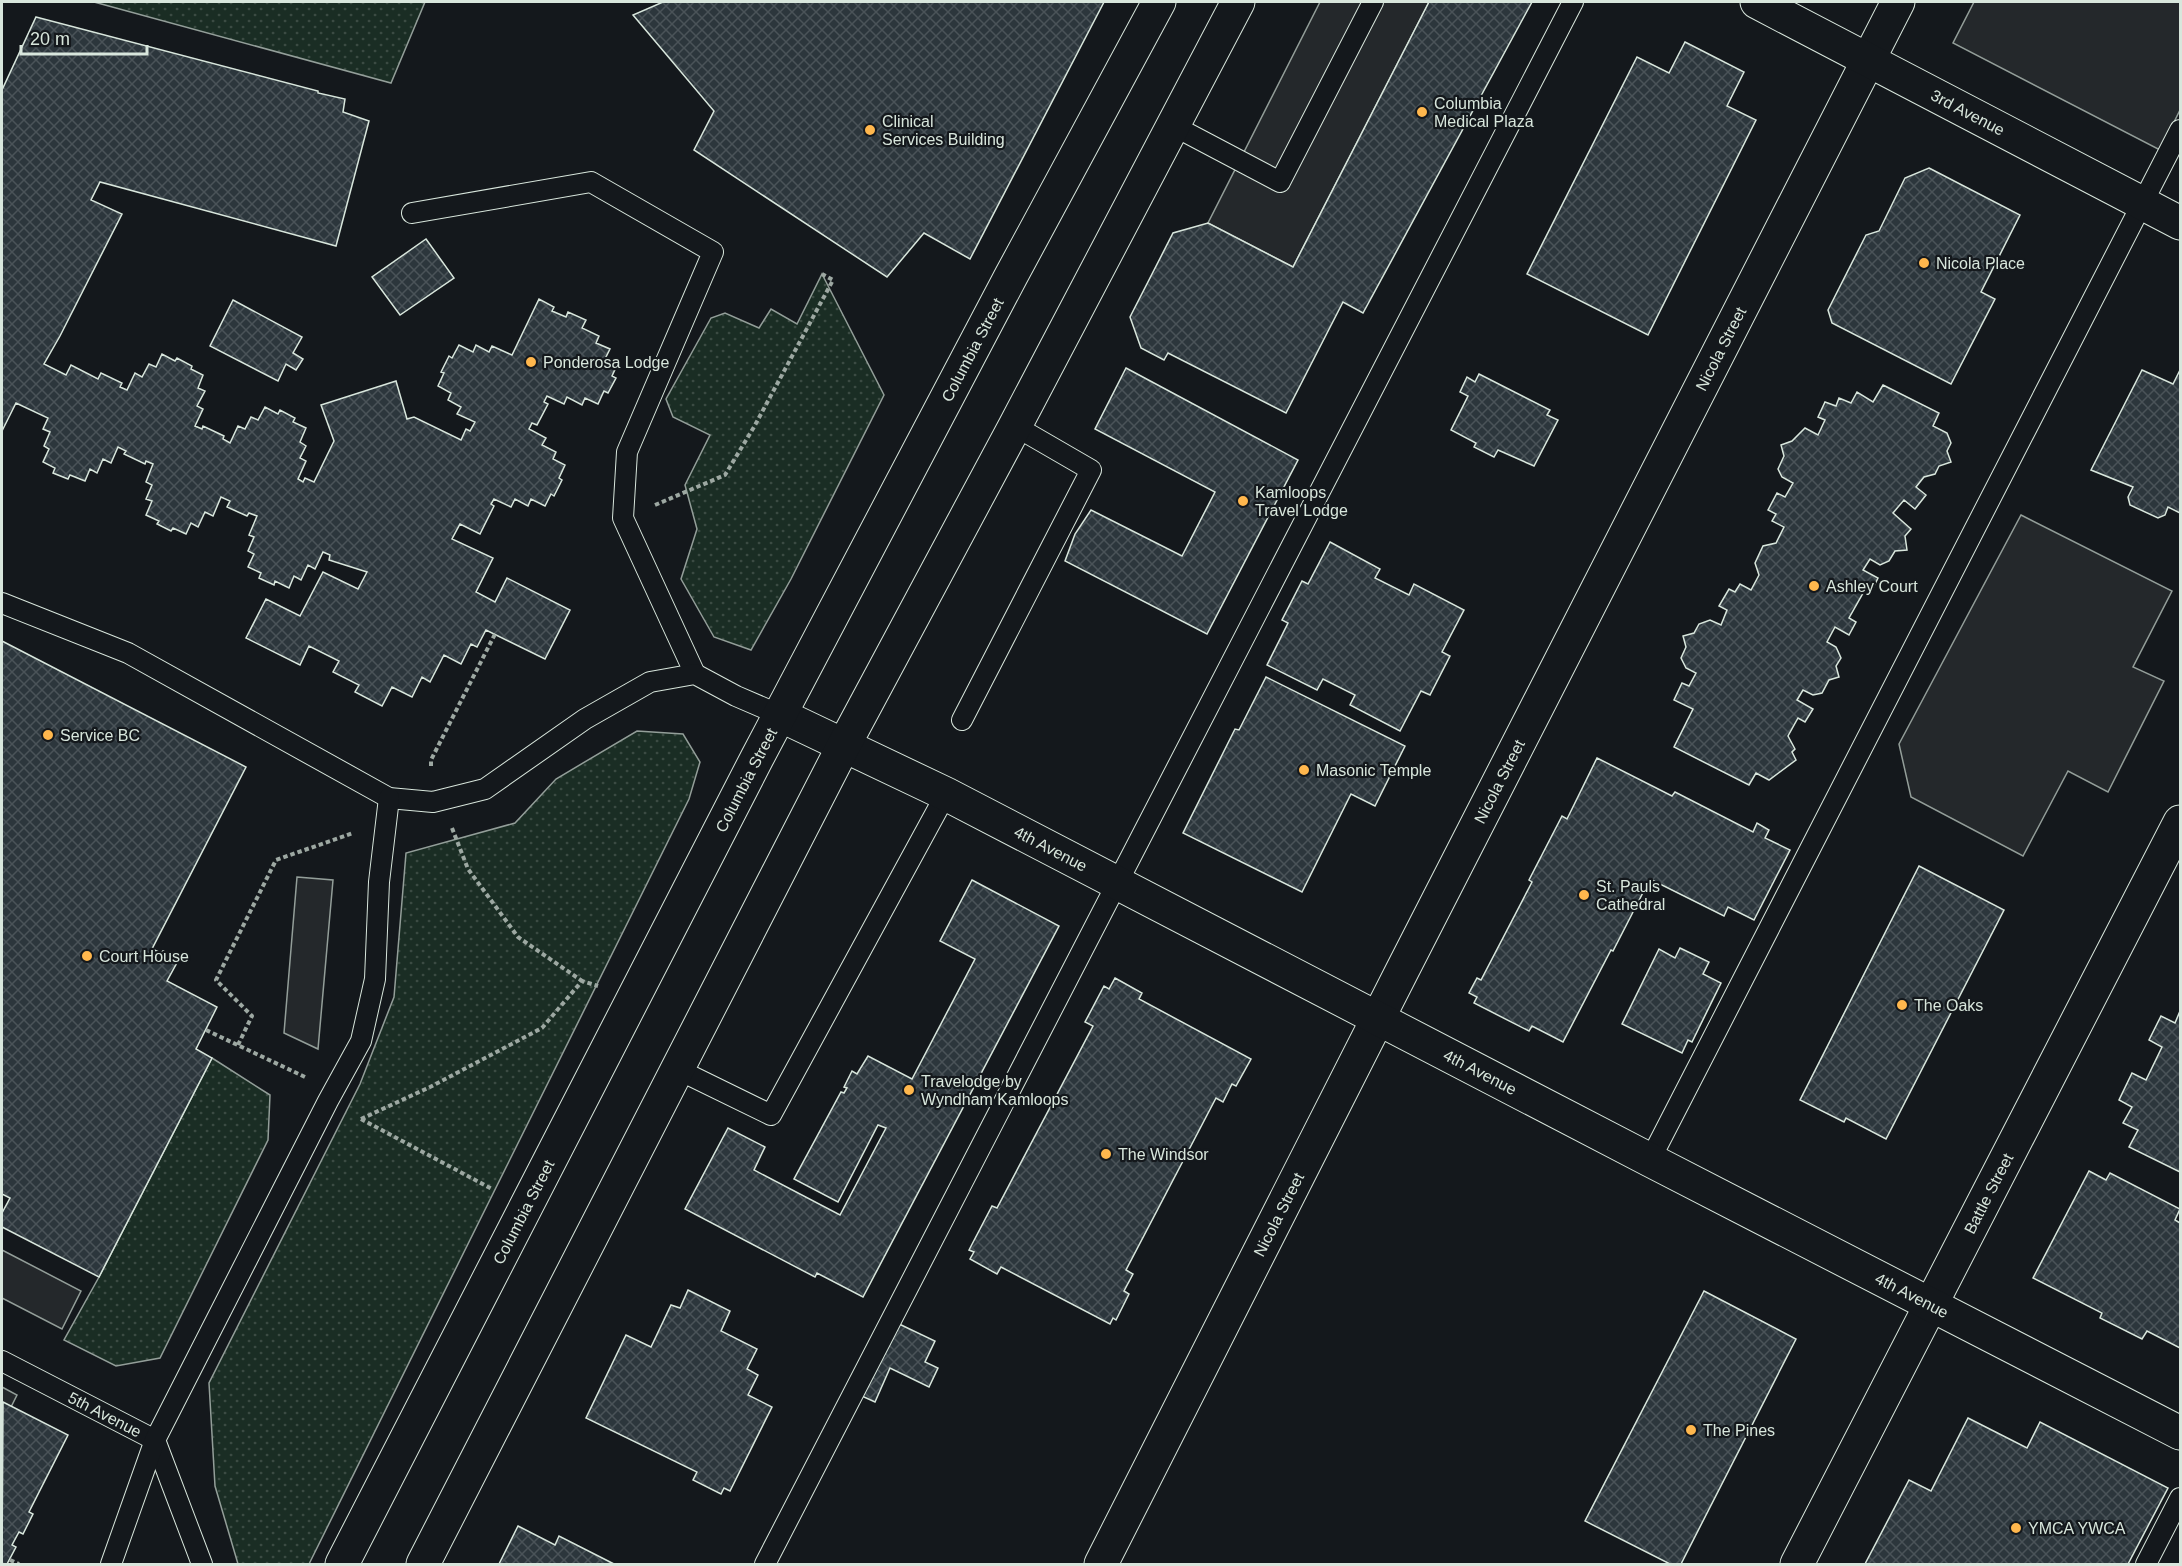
<svg xmlns="http://www.w3.org/2000/svg" width="2182" height="1566" font-family="Arial,sans-serif">
	<style>
		.grass { fill: url(#grass-dots); stroke: #939e99; stroke-width: 1.5 }
		.parking { fill: #24282b; stroke: #939e99; stroke-width: 1.5 }
		.building { fill: url(#building-cross-hatch); stroke: #d8e6dc; stroke-width: 1.5 }
		.lines { fill: none; stroke-linecap: round; stroke-linejoin: round }
		.lane-casing { stroke: #d8e6dc; stroke-width: 22 }
		.street-casing { stroke: #d8e6dc; stroke-width: 35 }
		.secondary-casing { stroke: #d8e6dc; stroke-width: 35 }
		.path { stroke: #9da8a2; stroke-width: 4; stroke-dasharray: 4.5 3; stroke-linecap: butt }
		.lane { stroke: #14181c; stroke-width: 20 }
		.street { stroke: #14181c; stroke-width: 33 }
		.secondary { stroke: #14181c; stroke-width: 33 }
		.poi-dot { fill: #ffb74d; stroke: #14181c; stroke-width: 2 }
		.labels { text-anchor: middle; dominant-baseline: central; stroke-width: 4.5; stroke-linejoin: round; paint-order: stroke }
		.poi-label { font-size: 16px; fill: #d8e6dc; stroke: #14181c; text-anchor: start }
		.street-label { font-size: 16px; fill: #d8e6dc; stroke: #14181c }
	</style>
	<defs>
		<pattern id="grass-dots" width="8" height="8" patternUnits="userSpaceOnUse" patternTransform="scale(1.5)"><rect width="8" height="8" fill="#1a2d24"/><path d="M2 2h.1M6 6h.1" fill="none" stroke="#3b4b43" stroke-width="1.8" stroke-linecap="round"/></pattern>
		<pattern id="building-cross-hatch" width="8" height="8" patternUnits="userSpaceOnUse" patternTransform="scale(1.5)"><rect width="8" height="8" fill="#2c363c"/><path d="M0 0l8 8M0 8l8-8" fill="none" stroke="#4a5358"/></pattern>
	</defs>
	<rect width="100%" height="100%" fill="#14181c"/>
	<g class="grass">
		<path d="M94 2H425L391 83Z"/>
		<path d="M822 274 884 395 791 579 751 650 714 637 681 579 697 529 685 485 710 435 673 417 666 399 711 318 725 313 759 328 771 309 797 324Z"/>
		<path d="M637 731 683 734 700 762 689 799 309 1564H238L215 1486 209 1383 360 1084 394 997 406 853 515 823 556 779Z"/>
		<path d="M212 1058 270 1095 268 1140 160 1358 116 1366 64 1340 99 1277Z"/>
	</g>
	<g class="parking">
		<path d="M1320 2H1429L1293 267 1208 223Z"/>
		<path d="M1974 2H2180V110L2160 150 1953 43Z"/>
		<path d="M2021 515 2172 591 2133 667 2164 681 2108 792 2068 771 2023 856 1911 797 1899 744Z"/>
		<path d="M297 877 333 880 318 1049 284 1033Z"/>
		<path d="M2 1250 81 1291 62 1329 2 1298Z"/>
		<path d="M2 1387 17 1395 2 1425Z"/>
	</g>
	<g class="building">
		<path d="M663 2H1104L970 259 924 233 887 277 694 150 714 111 633 15Z"/>
		<path d="M1429 2H1532L1363 313 1343 302 1286 413 1168 353 1164 360 1141 348 1130 317 1173 233 1208 223 1293 267Z"/>
		<path d="M36 17 318 91V93L345 99 343 112 369 121 336 246 100 182 91 200 122 214 60 336 44 364 66 375 71 365 98 379 101 373 122 383 120 387 127 390 135 373 142 377 149 364 156 367 162 354 175 361 177 358 192 366 191 369 203 375 198 388 205 391 197 406 203 409 195 426 202 429 203 426 224 436 223 439 230 443 238 426 245 429 251 417 258 420 265 407 278 414 280 410 295 418 293 422 306 428 300 442 306 446 300 458 306 461 298 479 303 482 305 478 314 482 334 441 321 405 396 381 407 419 414 417 461 440 466 429 470 431 475 422 457 414 461 407 448 400 451 393 438 386 444 373 441 372 449 356 452 358 459 345 473 352 476 345 489 352 492 346 512 355 539 299 554 307 552 311 566 317 568 312 586 320 582 328 599 336 596 343 610 349 606 357 618 363 612 376 616 378 608 393 604 391 598 404 585 398 582 405 567 397 564 404 547 396 544 402 548 404 537 425 532 423 529 429 546 438 542 445 556 452 553 459 565 465 559 478 562 480 554 496 551 494 545 506 531 499 528 506 515 499 511 507 494 499 491 504 494 506 480 534 460 524 452 539 493 558 476 592 495 602 507 578 570 610 545 659 486 630 477 647 471 644 461 664 444 655 430 682 422 677 412 697 392 687 382 706 355 692 359 685 333 672 339 661 309 646 300 665 246 638 266 599 300 616 323 572 358 589 367 572 329 560 330 555 323 552 315 569 308 565 301 580 294 576 289 588 275 581 274 585 259 578 261 573 248 567 254 554 248 551 254 537 249 535 257 516 249 513 247 516 227 507 230 501 221 497 213 516 205 512 198 527 191 523 186 534 173 528 171 531 157 524 159 521 146 515 152 501 146 499 152 485 146 482 153 464 146 461 145 464 124 454 126 451 118 447 111 463 103 459 97 473 90 469 85 481 70 475 68 479 53 473 55 468 43 462 49 449 44 446 50 432 43 429 48 418 16 403 2 431V90Z"/>
		<path d="M1685 42 1744 72 1727 106 1756 120 1648 335 1527 274 1637 57 1669 73Z"/>
		<path d="M1929 168 2020 215 1981 292 1995 299 1951 384 1832 323 1828 310 1866 235 1879 231 1905 178Z"/>
		<path d="M426 239 454 278 400 315 372 277Z"/>
		<path d="M233 300 302 337 293 353 303 359 296 370 286 364 278 381 210 346Z"/>
		<path d="M1126 368 1298 460 1207 634 1065 561 1075 534 1091 510 1182 556 1215 492 1095 429Z"/>
		<path d="M2142 370 2173 384 2180 370V513L2168 507 2165 515 2158 518 2130 505 2128 497 2133 487 2091 470Z"/>
		<path d="M1479 374 1550 410 1547 415 1558 420 1534 466 1498 450 1494 457 1474 447 1476 443 1451 430 1468 396 1460 392 1467 377 1475 382Z"/>
		<path d="M1883 385 1939 413 1933 426 1947 433 1951 443 1947 451 1951 462 1939 466 1935 474 1924 477 1916 487 1926 495 1915 509 1904 500 1893 513 1911 529 1905 536 1907 550 1895 551 1889 561 1880 565 1870 559 1863 570 1878 578 1871 592 1866 588 1849 618 1856 622 1849 635 1835 627 1827 642 1836 647 1841 658 1836 666 1839 677 1829 680 1822 693 1813 695 1803 690 1797 700 1813 709 1805 722 1798 718 1788 736 1795 749 1792 752 1796 760 1769 780 1756 773 1749 785 1674 747 1693 709 1674 700 1682 683 1689 686 1696 673 1686 668 1681 658 1686 647 1683 636 1694 633 1699 624 1710 620 1721 625 1727 610 1719 606 1729 589 1735 592 1740 584 1751 590 1759 575 1755 563 1763 546 1776 543 1784 527 1772 521 1776 514 1768 510 1777 493 1785 497 1793 483 1782 477 1778 469 1784 456 1781 445 1792 441 1805 428 1818 435 1825 420 1818 417 1825 402 1836 406 1839 398 1851 403 1857 392 1873 402Z"/>
		<path d="M1330 542 1380 569 1375 578 1409 595 1414 584 1464 610 1442 652 1450 656 1430 695 1421 691 1400 731 1350 705 1355 695 1323 679 1317 690 1267 665 1288 623 1282 620 1302 581 1308 584Z"/>
		<path d="M2 641 246 767 152 949 161 953 163 951 179 959 167 981 217 1007 196 1049 212 1058 99 1277 2 1227V1213L10 1198 2 1194Z"/>
		<path d="M1266 677 1405 746 1375 806 1351 794 1302 892 1183 833 1235 729 1239 730Z"/>
		<path d="M1597 758 1672 796 1675 792 1753 832 1757 823 1769 830 1765 838 1790 850 1754 920 1728 907 1724 916 1650 879 1613 951 1611 950 1563 1042 1532 1026 1529 1031 1474 1003 1477 997 1469 993 1477 978 1481 980 1532 882 1529 880 1562 816 1567 819Z"/>
		<path d="M1919 866 2004 910 1886 1139 1846 1118 1844 1122 1800 1100Z"/>
		<path d="M972 880 1059 926 863 1297 817 1273 815 1277 685 1209 728 1128 765 1147 754 1170 840 1215 886 1128 878 1125 838 1202 794 1179 841 1092 844 1093 847 1088 844 1087 852 1071 857 1074 868 1056 912 1079 975 959 940 941Z"/>
		<path d="M1680 948 1709 962 1703 974 1721 983 1692 1042 1688 1040 1682 1053 1622 1024 1659 949 1675 958Z"/>
		<path d="M1115 978 1142 993 1139 999 1251 1059 1236 1086 1232 1084 1223 1102 1216 1098 1126 1270 1133 1274 1124 1291 1129 1294 1116 1320 1113 1318 1110 1324 1001 1267 997 1274 970 1259 974 1252 969 1250 992 1206 997 1208 1093 1026 1085 1022 1104 986 1109 989Z"/>
		<path d="M2180 1011V1172L2129 1147 2138 1130 2123 1123 2132 1107 2119 1100 2132 1073 2146 1080 2162 1047 2149 1040 2161 1016 2175 1023Z"/>
		<path d="M2089 1171 2106 1180 2110 1173 2180 1209 2175 1220 2180 1223V1348L2147 1331 2142 1339 2100 1318 2102 1313 2033 1278Z"/>
		<path d="M688 1290 730 1311 721 1331 757 1349 747 1369 758 1375 748 1395 772 1407 730 1491 724 1488 721 1494 693 1480 697 1472 586 1418 626 1335 651 1347 671 1305 680 1308Z"/>
		<path d="M1704 1291 1796 1339 1681 1564H1670L1585 1521Z"/>
		<path d="M897 1323 935 1341 925 1362 938 1368 929 1387 890 1368 875 1402 855 1393Z"/>
		<path d="M3 1402 68 1435 29 1512 33 1514 23 1534 19 1532 12 1545 16 1547 7 1564H2Z"/>
		<path d="M1968 1418 2027 1448 2040 1422 2168 1488 2128 1564H1865L1909 1480 1931 1491Z"/>
		<path d="M518 1526 555 1545 559 1536 614 1564H499Z"/>
	</g>
	<g class="lines">
		<g class="lane-casing">
			<g id="lane">
				<path d="M1172 125 1280 182 1373 2"/>
				<path d="M412 213 591 182 713 252 627 452 623 518 695 674"/>
				<path d="M2 603 128 653 389 798 433 802 485 789 585 719 650 682 695 674 736 696 780 715"/>
				<path d="M962 720 1091 470 1015 426"/>
				<path d="M679 1070 771 1115 946 794"/>
				<path d="M1650 1160 2180 130"/>
				<path id="s1" d="M2 1361 155 1440"/>
				<path d="M155 1440 202 1564"/>
				<path d="M111 1564 155 1440 328 1101 361 1041 375 979 379 882 389 798"/>
				<path d="M765 1564 1573 2"/>
				<path d="M2146 1564 2180 1498"/>
			</g>
		</g>
		<g class="street-casing">
			<g id="street">
				<path id="s2" d="M1101 1564 1402 971 1898 2"/>
				<path id="s3" d="M1797 1564 2180 822"/>
			</g>
		</g>
		<g class="secondary-casing">
			<g id="secondary">
				<path id="s4" d="M1757 2 2180 223"/>
				<path id="s5" d="M780 715 946 794 1650 1160 2180 1433"/>
				<path id="s6" d="M342 1564 757 758 1011 276 1159 2"/>
				<path d="M423 1564 844 745 1015 426 1238 2"/>
			</g>
		</g>
		<g class="path">
			<path d="M655 505 725 475 754 427 833 280 822 274"/>
			<path d="M431 766V760L495 634"/>
			<path d="M452 828 468 869 518 937 582 981"/>
			<path d="M206 1030 305 1077"/>
			<path d="M238 1045 252 1016 216 980 276 860 353 833"/>
			<path d="M361 1119 430 1087 542 1028 582 981 598 986"/>
			<path d="M361 1119 492 1189"/>
			<path d="M10 1560 19 1564"/>
		</g>
		<use href="#lane" class="lane"/>
		<use href="#street" class="street"/>
		<use href="#secondary" class="secondary"/>
	</g>
	<g class="poi-dot">
		<circle cx="1422" cy="112" r="6"/>
		<circle cx="870" cy="130" r="6"/>
		<circle cx="1924" cy="263" r="6"/>
		<circle cx="531" cy="362" r="6"/>
		<circle cx="1243" cy="501" r="6"/>
		<circle cx="1814" cy="586" r="6"/>
		<circle cx="48" cy="735" r="6"/>
		<circle cx="1304" cy="770" r="6"/>
		<circle cx="1584" cy="895" r="6"/>
		<circle cx="87" cy="956" r="6"/>
		<circle cx="1902" cy="1005" r="6"/>
		<circle cx="909" cy="1090" r="6"/>
		<circle cx="1106" cy="1154" r="6"/>
		<circle cx="1691" cy="1430" r="6"/>
		<circle cx="2016" cy="1528" r="6"/>
	</g>
	<g class="labels">
		<g class="poi-label">
			<text x="1434" y="103">Columbia<tspan x="1434" dy="18">Medical Plaza</tspan></text>
			<text x="882" y="121">Clinical<tspan x="882" dy="18">Services Building</tspan></text>
			<text x="1936" y="263">Nicola Place</text>
			<text x="543" y="362">Ponderosa Lodge</text>
			<text x="1255" y="492">Kamloops<tspan x="1255" dy="18">Travel Lodge</tspan></text>
			<text x="1826" y="586">Ashley Court</text>
			<text x="60" y="735">Service BC</text>
			<text x="1316" y="770">Masonic Temple</text>
			<text x="1596" y="886">St. Pauls<tspan x="1596" dy="18">Cathedral</tspan></text>
			<text x="99" y="956">Court House</text>
			<text x="1914" y="1005">The Oaks</text>
			<text x="921" y="1081">Travelodge by<tspan x="921" dy="18">Wyndham Kamloops</tspan></text>
			<text x="1118" y="1154">The Windsor</text>
			<text x="1703" y="1430">The Pines</text>
			<text x="2028" y="1528">YMCA YWCA</text>
		</g>
		<g class="street-label">
			<text stroke="none"><textPath href="#s4" startOffset="238">3rd Avenue</textPath></text>
			<text stroke="none"><textPath href="#s6" startOffset="1368">Columbia Street</textPath></text>
			<text stroke="none"><textPath href="#s2" startOffset="1364">Nicola Street</textPath></text>
			<text stroke="none"><textPath href="#s6" startOffset="882">Columbia Street</textPath></text>
			<text stroke="none"><textPath href="#s2" startOffset="878">Nicola Street</textPath></text>
			<text stroke="none"><textPath href="#s5" startOffset="302">4th Avenue</textPath></text>
			<text stroke="none"><textPath href="#s5" startOffset="786">4th Avenue</textPath></text>
			<text stroke="none"><textPath href="#s3" startOffset="417">Battle Street</textPath></text>
			<text stroke="none"><textPath href="#s6" startOffset="396">Columbia Street</textPath></text>
			<text stroke="none"><textPath href="#s2" startOffset="392">Nicola Street</textPath></text>
			<text stroke="none"><textPath href="#s5" startOffset="1272">4th Avenue</textPath></text>
			<text stroke="none"><textPath href="#s1" startOffset="116">5th Avenue</textPath></text>
		</g>
	</g>
	<rect width="2182" height="1566" fill="none" stroke="#d8e6dc" stroke-width="6"/>
	<path d="M21 45v9h126v-9" fill="none" stroke="#d8e6dc" stroke-width="3"/>
	<text x="30" y="45" font-size="18" fill="#d8e6dc" stroke="#14181c" stroke-width="4.5" paint-order="stroke">20 m</text>
</svg>
